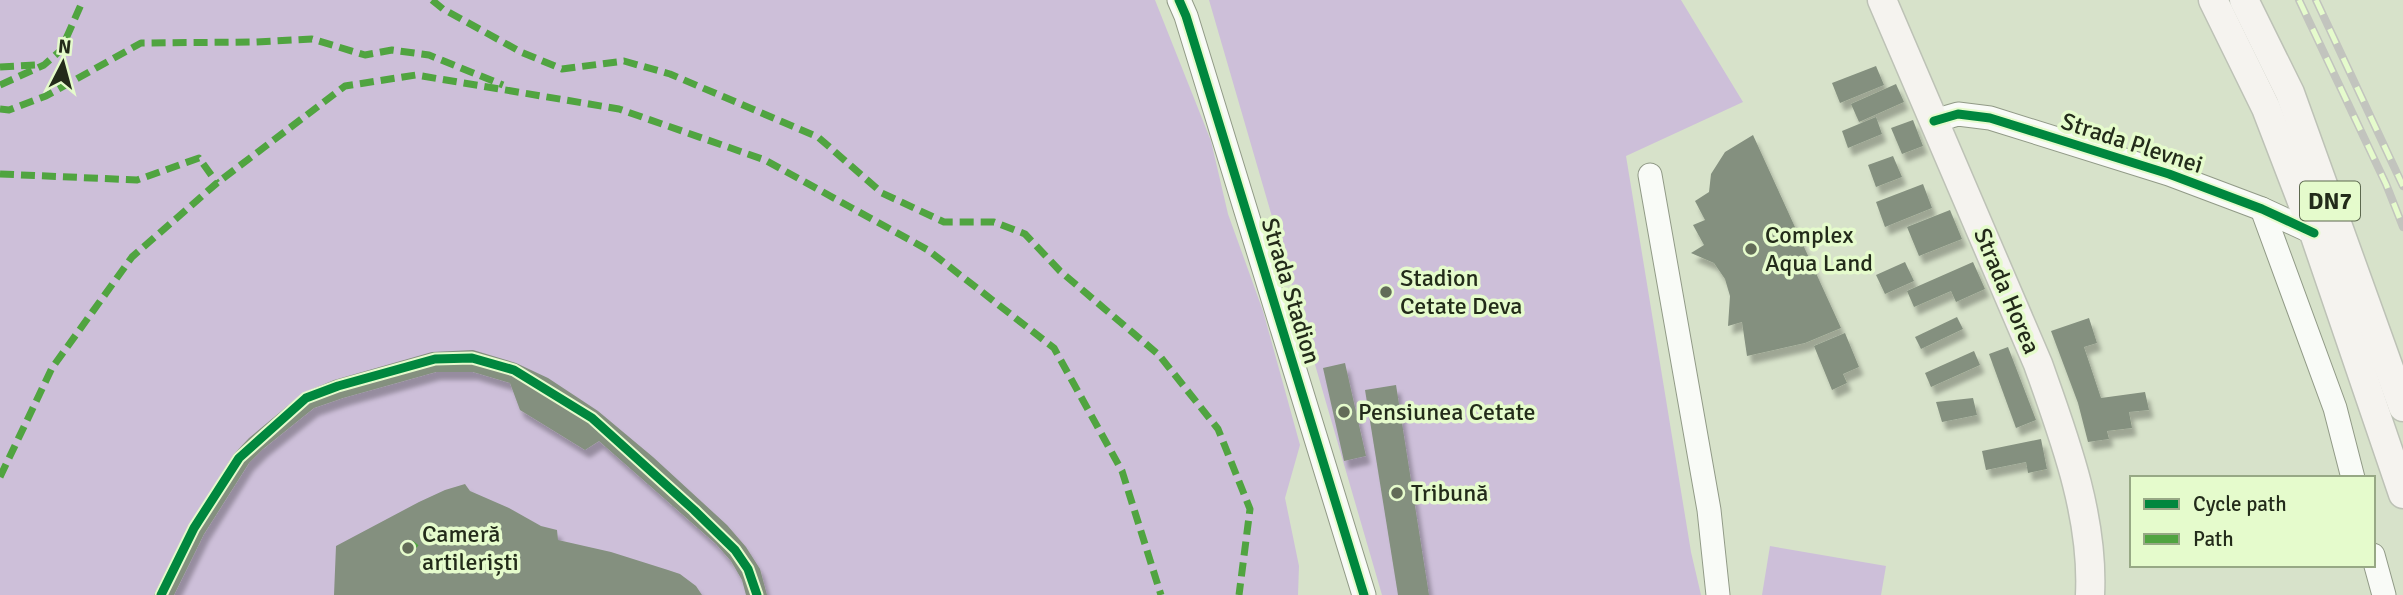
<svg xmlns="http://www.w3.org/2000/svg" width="2403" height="595" font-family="Signika,sans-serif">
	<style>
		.green { fill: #cdbfd9 }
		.building { fill: #84907f; filter: url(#shadow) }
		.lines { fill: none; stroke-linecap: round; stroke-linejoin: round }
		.minor-casing { stroke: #919a87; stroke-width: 25 }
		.major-casing { stroke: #bdc2b6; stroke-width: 31 }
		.minor { stroke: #f9fbf7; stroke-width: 23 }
		.major { stroke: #f5f3ef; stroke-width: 28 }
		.rail-casing { stroke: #c2c4be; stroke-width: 8 }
		.rail { stroke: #e5fbcc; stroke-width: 5; stroke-dasharray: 16; stroke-linecap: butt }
		.quiet { stroke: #50a440; stroke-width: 7; stroke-dasharray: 14 7; stroke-linecap: butt }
		.cycleway-casing { stroke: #e5fbcc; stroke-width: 13 }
		.cycleway { stroke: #00873e; stroke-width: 9 }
		.poi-dot { fill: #626b58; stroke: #e5fbcc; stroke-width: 2.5 }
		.labels { text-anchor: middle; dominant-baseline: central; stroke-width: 7; stroke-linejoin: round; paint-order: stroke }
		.shield { fill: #e5fbcc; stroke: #5d694f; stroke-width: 2 }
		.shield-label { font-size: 23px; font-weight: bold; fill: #232b1a }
		.street-label { font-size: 24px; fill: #232b1a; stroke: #e5fbcc }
		.poi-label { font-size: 24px; fill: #232b1a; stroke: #e5fbcc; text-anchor: start }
	</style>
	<defs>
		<filter id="shadow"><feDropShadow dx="4.5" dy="8" stdDeviation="2" flood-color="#0004"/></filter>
	</defs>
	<rect width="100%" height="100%" fill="#d7e2ca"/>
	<g class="green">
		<path d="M0 0H1155L1211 141 1228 214 1263 311 1300 445 1285 498 1299 566 1298 595H0Z"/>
		<path d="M1209 0H1681L1743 102 1626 156 1691 552 1701 595H1382Z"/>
		<path d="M1770 546 1886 566 1881 595H1762Z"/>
	</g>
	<g class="building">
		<path d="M1876 66 1884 85 1840 103 1832 83Z"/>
		<path d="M1896 84 1904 102 1859 122 1851 104Z"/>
		<path d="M1876 117 1882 134 1848 148 1842 131Z"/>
		<path d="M1913 120 1923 146 1902 154 1891 128Z"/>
		<path d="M1753 135 1841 328 1805 343 1747 356 1742 322 1728 326 1730 296 1725 279 1714 263 1691 253 1704 245 1693 225 1705 220 1695 201 1709 192 1711 174 1725 152Z"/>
		<path d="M1893 156 1902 177 1876 187 1868 165Z"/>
		<path d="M1923 184 1932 208 1885 227 1876 202Z"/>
		<path d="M1950 210 1962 239 1919 256 1907 227Z"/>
		<path d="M1905 262 1914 281 1885 294 1876 275Z"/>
		<path d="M1973 262 1985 289 1956 302 1951 291 1914 307 1907 291Z"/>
		<path d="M1957 317 1963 329 1921 349 1915 337Z"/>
		<path d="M2089 318 2097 343 2084 347 2101 398 2145 392 2149 410 2129 412 2132 428 2107 431 2109 439 2088 442 2078 403 2051 331Z"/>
		<path d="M1845 333 1859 367 1843 374 1847 383 1832 390 1814 346Z"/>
		<path d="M2008 347 2036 420 2016 428 1989 354Z"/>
		<path d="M473 350 516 363 548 378 598 411 653 457 727 525 746 547 760 569 767 595H746L742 580 731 561 716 544 599 441 585 450 520 410 510 383 473 372H436L343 398 314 408 263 449 249 463 204 534 174 595H154L189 526 234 454 249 438 303 393 334 380 432 352Z"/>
		<path d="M1974 351 1980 365 1931 387 1925 373Z"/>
		<path d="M1345 363 1366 456 1344 461 1323 368Z"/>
		<path d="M1396 385 1429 595H1398L1365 390Z"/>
		<path d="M1973 398 1977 415 1942 422 1936 402Z"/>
		<path d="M2041 439 2047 469 2028 473 2026 462 1986 470 1982 451Z"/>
		<path d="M465 484 470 491 509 508 541 526 557 530 558 540 611 552 668 570 680 574 696 586 702 595H334L336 546 419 502 445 490Z"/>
	</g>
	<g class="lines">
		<g class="minor-casing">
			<g id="minor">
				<path d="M1179 0 1186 16 1364 595"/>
				<path d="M1934 121 1958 114 1990 118 2169 174 2262 209 2314 233"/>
				<path d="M1650 175 1709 510 1718 595"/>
				<path d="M2262 209 2335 408 2353 478"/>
				<path d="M2373 555 2384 595"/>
			</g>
		</g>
		<g class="major-casing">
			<g id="major">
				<path d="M1882 0 2038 364C2064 437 2094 516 2090 595"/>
				<path d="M2213 0 2266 108 2314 233 2403 494"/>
				<path d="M2244 0 2290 93 2403 407"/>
			</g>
		</g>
		<use href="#minor" class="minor"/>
		<use href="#major" class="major"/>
		<g class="rail-casing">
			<g id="rail">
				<path d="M2299 0 2386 184 2403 227"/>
				<path d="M2316 0 2403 186"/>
			</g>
		</g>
		<use href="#rail" class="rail"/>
		<g class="quiet">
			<path d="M432 0 443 9 521 52 562 69 624 61 670 74 818 137 882 193 944 222H994L1025 234 1060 271 1159 355 1218 429 1250 509 1239 595"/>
			<path d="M0 67 37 65"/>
			<path d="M0 85 44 65 61 50 83 0"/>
			<path d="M0 109 9 110 46 96 141 43 256 42 312 39 365 55 392 50 429 55 503 85"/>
			<path d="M0 174 137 180 199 158 217 183"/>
			<path d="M0 477 52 368 132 257 217 183 345 86 416 75 619 109 765 160 928 250 1054 348 1122 471 1161 595"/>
			<path d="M407 554 420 538"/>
		</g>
		<g class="cycleway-casing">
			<g id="cycleway">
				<path d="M1179 0 1186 16 1364 595"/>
				<path d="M1934 121 1958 114 1990 118 2169 174 2262 209 2314 233"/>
				<path d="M161 595 194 528 239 458 306 398 338 386 435 359 472 358 514 370 592 418 694 510 735 550 748 569 757 595"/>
			</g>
		</g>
		<use href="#cycleway" class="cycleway"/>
	</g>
	<g class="poi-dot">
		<circle cx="1751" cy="249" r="7"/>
		<circle cx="1386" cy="292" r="7"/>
		<circle cx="1344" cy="412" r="7"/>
		<circle cx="1397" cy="493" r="7"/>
		<circle cx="408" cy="548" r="7"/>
	</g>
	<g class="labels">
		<rect class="shield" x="2300" y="181.5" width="60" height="39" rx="5"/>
		<g class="shield-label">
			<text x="2330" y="201">DN7</text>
		</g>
		<g class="street-label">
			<text transform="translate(2132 143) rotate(18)">Strada Plevnei</text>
			<text transform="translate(1291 291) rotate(73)">Strada Stadion</text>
			<text transform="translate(2007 291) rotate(67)">Strada Horea</text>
		</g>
		<g class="poi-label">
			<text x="1765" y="235">Complex<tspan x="1765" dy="28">Aqua Land</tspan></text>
			<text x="1400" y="278">Stadion<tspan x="1400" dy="28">Cetate Deva</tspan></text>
			<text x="1358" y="412">Pensiunea Cetate</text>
			<text x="1411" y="493">Tribună</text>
			<text x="422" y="534">Cameră<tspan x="422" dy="28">artileriști</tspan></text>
		</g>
	</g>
	<rect x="2130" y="476" width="245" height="91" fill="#e5fbcc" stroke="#97a885" stroke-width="2"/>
	<rect x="2144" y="499" width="35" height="10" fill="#00873e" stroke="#97a885" stroke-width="2"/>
	<text x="2193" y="511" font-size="21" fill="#232b1a">Cycle path</text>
	<rect x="2144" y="534" width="35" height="10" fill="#50a440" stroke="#97a885" stroke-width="2"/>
	<text x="2193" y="546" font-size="21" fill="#232b1a">Path</text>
	<g transform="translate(63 63) rotate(6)" stroke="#e5fbcc" stroke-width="5" paint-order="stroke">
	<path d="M0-5L12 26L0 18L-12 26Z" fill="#232b1a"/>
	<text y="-10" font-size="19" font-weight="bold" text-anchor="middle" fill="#232b1a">N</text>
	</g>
</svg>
